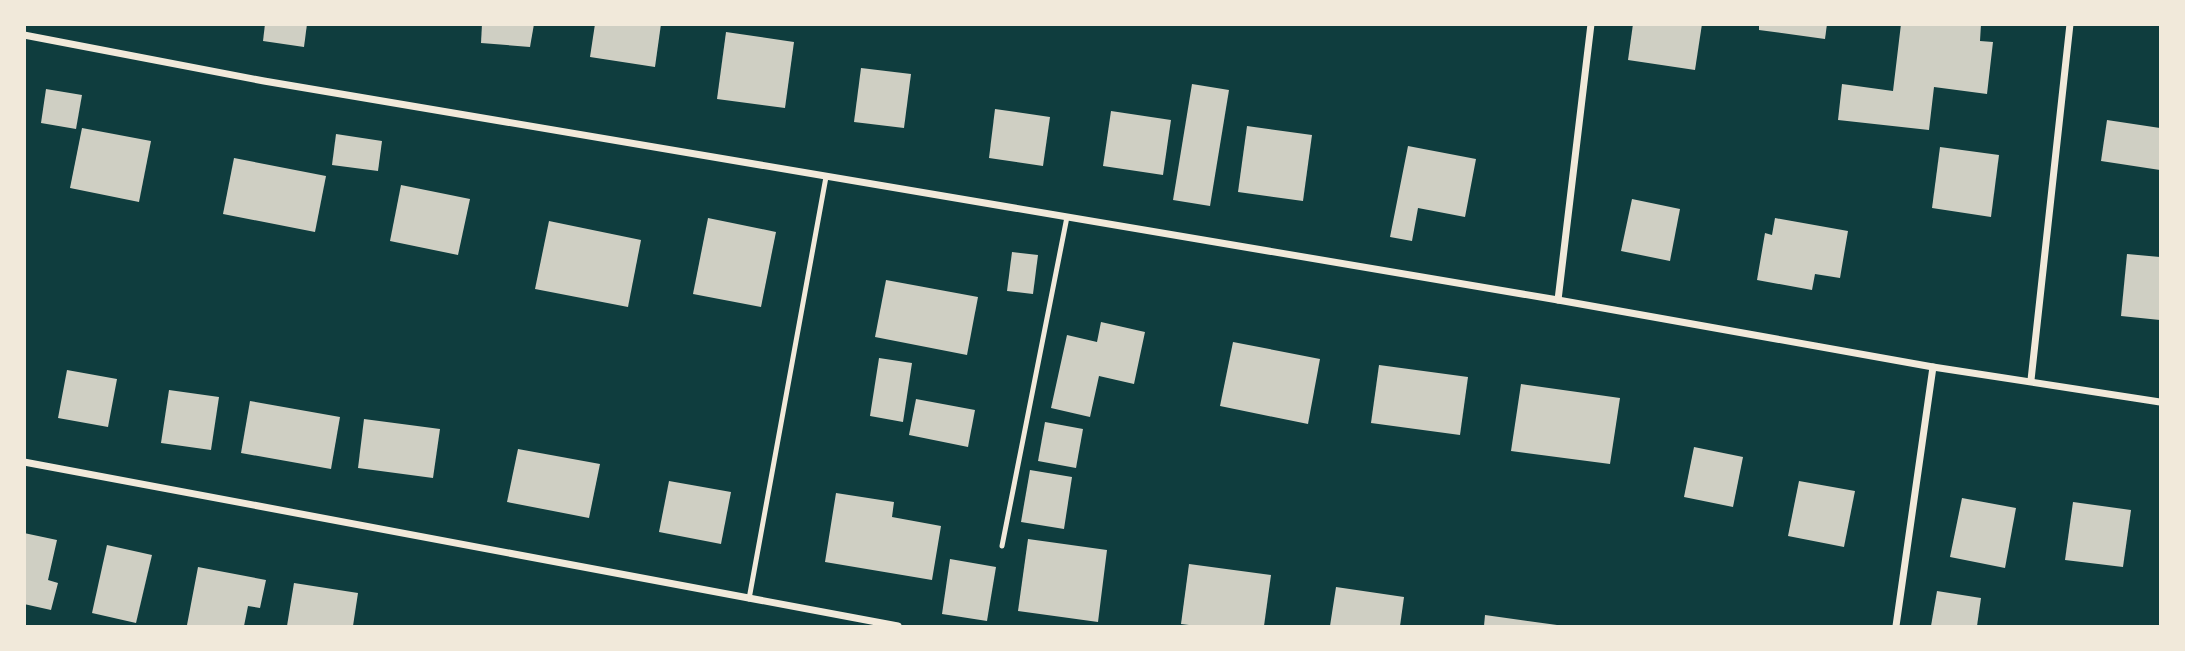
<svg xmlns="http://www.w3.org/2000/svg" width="2185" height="651" font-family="'Open Sans',sans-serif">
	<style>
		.building { fill: #cfcfc3 }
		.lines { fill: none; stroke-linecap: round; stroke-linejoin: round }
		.service { stroke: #f1e9da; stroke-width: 5 }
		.minor { stroke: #f1e9da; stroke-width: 7 }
	</style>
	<rect width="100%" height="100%" fill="#0f3d3e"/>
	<g class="building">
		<path d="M265 24H307L304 47 263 41Z"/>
		<path d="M482 24H534L530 47 481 43Z"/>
		<path d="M595 24H661L655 67 590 57Z"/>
		<path d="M1633 24H1702L1695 70 1628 60Z"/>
		<path d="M1759 24H1827L1825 39 1759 30Z"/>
		<path d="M1901 24H1981L1980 41 1993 42 1987 94 1934 87 1929 130 1838 120 1842 84 1893 91Z"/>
		<path d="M726 32 794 42 785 108 717 99Z"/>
		<path d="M861 68 911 74 904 128 854 122Z"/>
		<path d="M1192 84 1229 90 1210 206 1173 200Z"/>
		<path d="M46 89 82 95 76 129 41 123Z"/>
		<path d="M995 109 1050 117 1043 166 989 158Z"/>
		<path d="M1111 111 1171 120 1163 175 1103 166Z"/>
		<path d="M2107 120 2160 128V170L2101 161Z"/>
		<path d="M1247 126 1312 135 1303 201 1238 192Z"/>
		<path d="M82 128 151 141 139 202 70 188Z"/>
		<path d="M336 134 382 141 378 171 332 165Z"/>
		<path d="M1408 146 1476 159 1465 217 1418 208 1412 241 1390 237Z"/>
		<path d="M1940 147 1999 155 1991 217 1932 208Z"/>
		<path d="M234 158 326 176 315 232 223 214Z"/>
		<path d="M401 185 470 199 458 255 390 241Z"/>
		<path d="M1632 199 1680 209 1670 261 1621 251Z"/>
		<path d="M708 218 776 232 761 307 693 294Z"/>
		<path d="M1775 218 1848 231 1840 278 1815 274 1812 290 1757 280 1765 233 1772 235Z"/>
		<path d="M549 221 641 240 628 307 535 289Z"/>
		<path d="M1012 252 1038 255 1033 294 1007 291Z"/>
		<path d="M2127 254 2160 257V320L2121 316Z"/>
		<path d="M886 280 978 297 967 355 875 337Z"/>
		<path d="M1101 322 1145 332 1134 384 1099 376 1090 417 1051 408 1067 335 1097 342Z"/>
		<path d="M1233 342 1320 359 1308 424 1220 406Z"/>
		<path d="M879 358 912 363 903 422 870 416Z"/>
		<path d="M1379 365 1468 377 1460 435 1371 423Z"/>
		<path d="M67 370 117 379 108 427 58 418Z"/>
		<path d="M1521 384 1620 398 1610 464 1511 451Z"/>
		<path d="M169 390 219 397 211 450 161 443Z"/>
		<path d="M916 399 975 410 968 447 909 435Z"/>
		<path d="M250 401 340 417 331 469 241 453Z"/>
		<path d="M364 419 440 429 433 478 358 468Z"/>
		<path d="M1045 422 1083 429 1076 468 1038 461Z"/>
		<path d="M1694 447 1743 457 1733 507 1684 497Z"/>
		<path d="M518 449 600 464 589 518 507 502Z"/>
		<path d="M1030 470 1072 477 1064 529 1021 522Z"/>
		<path d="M669 481 731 492 721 544 659 532Z"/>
		<path d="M1799 481 1855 491 1844 547 1788 536Z"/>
		<path d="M836 493 894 502 892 517 941 526 932 580 825 562Z"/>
		<path d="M1962 498 2016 508 2005 568 1950 557Z"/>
		<path d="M2073 502 2131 510 2123 567 2065 560Z"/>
		<path d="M24 533 57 540 48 580 58 583 51 610 24 604Z"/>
		<path d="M1028 539 1107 550 1098 622 1018 611Z"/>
		<path d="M107 545 152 555 136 623 92 613Z"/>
		<path d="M950 559 996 567 987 621 942 614Z"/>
		<path d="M1189 564 1271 575 1264 626H1197L1181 624Z"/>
		<path d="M198 567 266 580 260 608 248 606 244 626 187 625Z"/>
		<path d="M294 583 358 593 353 626H287Z"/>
		<path d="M1336 587 1404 597 1400 626H1330Z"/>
		<path d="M1937 591 1981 598 1977 626H1931Z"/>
		<path d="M1485 615 1557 625V626H1484Z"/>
	</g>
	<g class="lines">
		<g class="service">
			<path d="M1002 546 1067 217"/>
			<path d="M749 599 826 177"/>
		</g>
		<g class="minor">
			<path d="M24 35 264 81 1558 300 1933 367 2160 402"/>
			<path d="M1558 300 1591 24"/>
			<path d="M2031 380 2070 24"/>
			<path d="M24 462 898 626"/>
			<path d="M1896 626 1933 367"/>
		</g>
	</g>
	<rect width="2185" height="651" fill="none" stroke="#f1e9da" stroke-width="52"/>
</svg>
